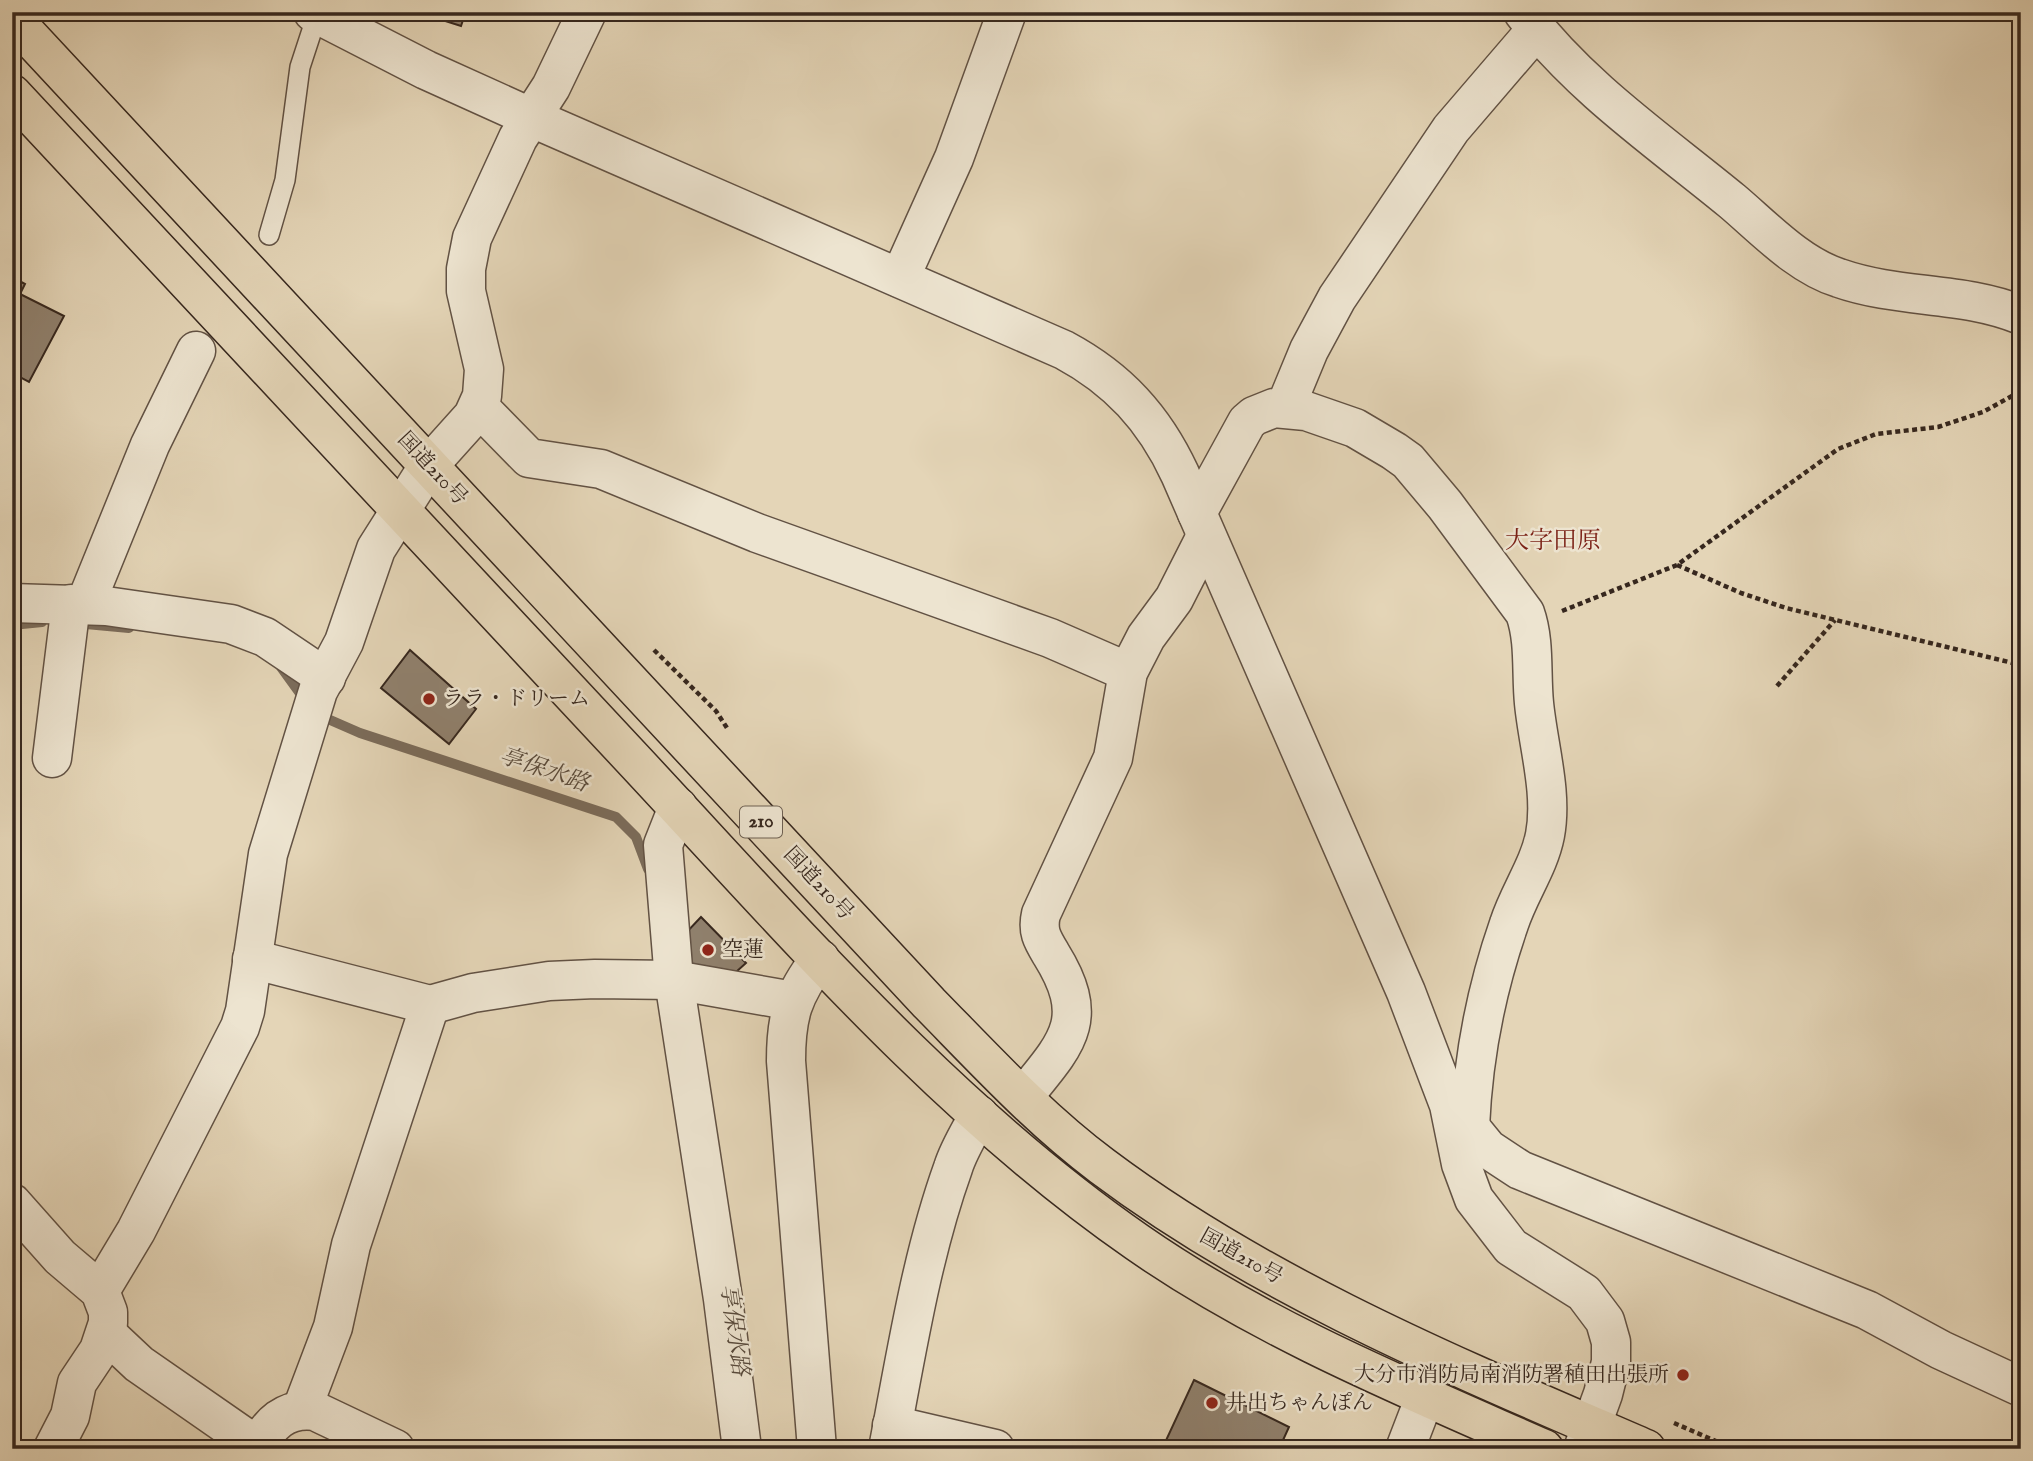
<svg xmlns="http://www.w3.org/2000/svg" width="2033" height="1461" font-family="'IM FELL English','Noto Serif JP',serif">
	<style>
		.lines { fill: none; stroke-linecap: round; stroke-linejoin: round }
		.stream { stroke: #7b6c5b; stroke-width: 10 }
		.building { fill: #90816e; stroke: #36271e; stroke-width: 2 }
		.lane-casing { stroke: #625244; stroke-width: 22 }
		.street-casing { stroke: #625244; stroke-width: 41 }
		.highway-casing { stroke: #36271e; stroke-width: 41 }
		.path { stroke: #36271e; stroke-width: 4.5; stroke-dasharray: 5 3.5; stroke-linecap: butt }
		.lane { stroke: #ede4d0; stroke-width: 19 }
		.street { stroke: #ede4d0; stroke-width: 38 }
		.highway { stroke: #e4d5b7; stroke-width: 38 }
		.poi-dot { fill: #8f2418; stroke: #ede4d0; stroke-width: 2.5 }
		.labels { text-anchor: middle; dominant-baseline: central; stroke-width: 5; stroke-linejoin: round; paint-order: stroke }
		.shield { fill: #ede4d0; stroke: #6d6053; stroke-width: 2 }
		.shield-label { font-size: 19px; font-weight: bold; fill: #36271e }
		.street-label { font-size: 21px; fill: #36271e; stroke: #ede4d0 }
		.poi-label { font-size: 21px; fill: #36271e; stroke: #ede4d0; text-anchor: start }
		.water-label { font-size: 23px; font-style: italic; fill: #584a3c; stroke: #ede4d0 }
		.quarter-label { font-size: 24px; fill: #7a1f14; stroke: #ede4d0 }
	</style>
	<rect width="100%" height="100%" fill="#e4d5b7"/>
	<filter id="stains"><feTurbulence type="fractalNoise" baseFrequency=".00286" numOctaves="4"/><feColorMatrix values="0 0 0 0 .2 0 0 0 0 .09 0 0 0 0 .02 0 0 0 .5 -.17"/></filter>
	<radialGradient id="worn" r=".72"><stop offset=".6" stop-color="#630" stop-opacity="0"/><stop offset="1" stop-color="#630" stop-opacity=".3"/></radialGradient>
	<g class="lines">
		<g class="stream">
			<path d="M86 624 129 628"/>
			<path d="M12 625 42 622"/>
			<path d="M281 667 302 696"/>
			<path d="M321 716 360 733 616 817 636 837 648 869"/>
		</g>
	</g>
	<g class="building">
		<path d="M417 12H478L475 20 464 17 461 26Z"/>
		<path d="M12 277 25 284 20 294 64 316 29 382 12 373Z"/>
		<path d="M410 650 476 709 449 744 381 688Z"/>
		<path d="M701 917 746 963 725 982 686 975 682 937Z"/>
		<path d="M1194 1380 1289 1427 1279 1449H1162Z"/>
	</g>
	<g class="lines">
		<g class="lane-casing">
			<path id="lane" d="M269 235 285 180 300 67 317 15"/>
		</g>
		<g class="street-casing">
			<g id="street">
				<path d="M313 12 426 70 530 117 1064 350C1118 379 1154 418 1180 474L1406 992 1449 1105 1461 1164 1474 1199 1511 1247 1584 1293 1605 1321 1611 1342V1362L1603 1394 1583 1449"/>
				<path d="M1523 12C1581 88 1659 141 1732 201 1764 228 1798 265 1839 278 1899 299 1962 291 2021 315"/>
				<path d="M900 278 954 158 1007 12"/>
				<path d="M479 407 529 458 601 469 757 533 1050 638 1128 672"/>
				<path d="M1285 408 1309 350 1337 298 1451 129 1536 30"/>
				<path d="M1197 513 1247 422 1254 416 1274 408 1306 411 1355 428 1394 451 1408 461 1445 505 1525 613C1535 641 1531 673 1534 703 1538 745 1553 793 1545 835 1539 866 1519 893 1509 924 1486 990 1473 1057 1470 1127L1458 1136"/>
				<path d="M12 603 106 606 231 624 265 637 326 678"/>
				<path d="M85 605 150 445 196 351"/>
				<path d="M52 758 71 604"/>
				<path d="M678 807 663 845 674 980 723 1299 742 1449"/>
				<path d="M252 959 430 1005 473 993 549 981 595 979 674 980 793 1001"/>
				<path d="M1023 1097C1067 1043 1092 1020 1051 954 1042 939 1037 931 1041 914L1113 758 1128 672 1146 637 1174 599 1206 536"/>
				<path d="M1470 1127 1488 1149 1520 1170 1867 1310 1941 1350 2021 1387"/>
				<path d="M12 1203 60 1257 100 1291 108 1312V1323L99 1350 77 1383 70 1416 53 1449"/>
				<path d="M100 1291 136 1231 240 1027 245 1011 268 854 318 691 344 642 376 549 429 465 473 416 482 396 484 369 466 291V269L472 238 518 138 551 87 587 12"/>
				<path d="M106 1333 139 1364 257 1446"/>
				<path d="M302 1409 333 1327 351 1245 430 1005"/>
				<path d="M892 1425 995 1449"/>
				<path d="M256 1449C269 1424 285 1407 315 1411L395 1449"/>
				<path d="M817 1449 786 1061C786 1017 792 995 820 959"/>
				<path d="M888 1449C906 1356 921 1257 953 1168 959 1149 970 1132 979 1115"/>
				<path d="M1405 1449 1425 1397"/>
			</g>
		</g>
		<g class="highway-casing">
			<g id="highway">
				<path d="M12 18 929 1003C984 1059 1039 1119 1102 1166 1266 1289 1459 1368 1646 1449"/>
				<path d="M12 94C218 314 423 535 629 755 788 925 944 1108 1137 1242 1262 1329 1406 1388 1544 1449"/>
			</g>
		</g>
		<g class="path">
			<path d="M1677 565 1741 593 1786 608 2021 665"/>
			<path d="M1562 611 1677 565 1838 449 1876 434 1938 427 1983 412 2021 391"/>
			<path d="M654 650 716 711 727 728"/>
			<path d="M1777 686 1835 620"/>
			<path d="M1674 1423 1734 1449"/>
		</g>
		<use href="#lane" class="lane"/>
		<use href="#street" class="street"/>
		<use href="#highway" class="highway"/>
	</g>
	<g class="poi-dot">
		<circle cx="429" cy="699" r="7"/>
		<circle cx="708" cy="950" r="7"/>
		<circle cx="1683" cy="1375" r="7"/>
		<circle cx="1212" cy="1403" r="7"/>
	</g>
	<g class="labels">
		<rect class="shield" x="740" y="806.5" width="42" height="31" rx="5"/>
		<g class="shield-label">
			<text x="761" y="822">210</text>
		</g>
		<g class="street-label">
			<text transform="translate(432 469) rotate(47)">国道210号</text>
			<text transform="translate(818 884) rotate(47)">国道210号</text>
			<text transform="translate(1241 1257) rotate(29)">国道210号</text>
		</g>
		<g class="poi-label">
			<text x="443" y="699">ララ・ドリーム</text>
			<text x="722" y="950">空蓮</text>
			<text x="1669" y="1375" text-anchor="end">大分市消防局南消防署稙田出張所</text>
			<text x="1226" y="1403">井出ちゃんぽん</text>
		</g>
		<g class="water-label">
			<text transform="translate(544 770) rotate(19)">享保水路</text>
			<text transform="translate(734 1330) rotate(82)">享保水路</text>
		</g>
		<g class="quarter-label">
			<text x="1553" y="541">大字田原</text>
		</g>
	</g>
	<rect width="2033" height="1461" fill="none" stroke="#e4d5b7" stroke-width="42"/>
	<rect x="14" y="14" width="2005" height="1433" fill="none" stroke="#36271e" stroke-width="3.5"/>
	<rect x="21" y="21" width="1991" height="1419" fill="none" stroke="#36271e" stroke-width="2"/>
	<rect width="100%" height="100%" filter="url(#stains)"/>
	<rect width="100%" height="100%" fill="url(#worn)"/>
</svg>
